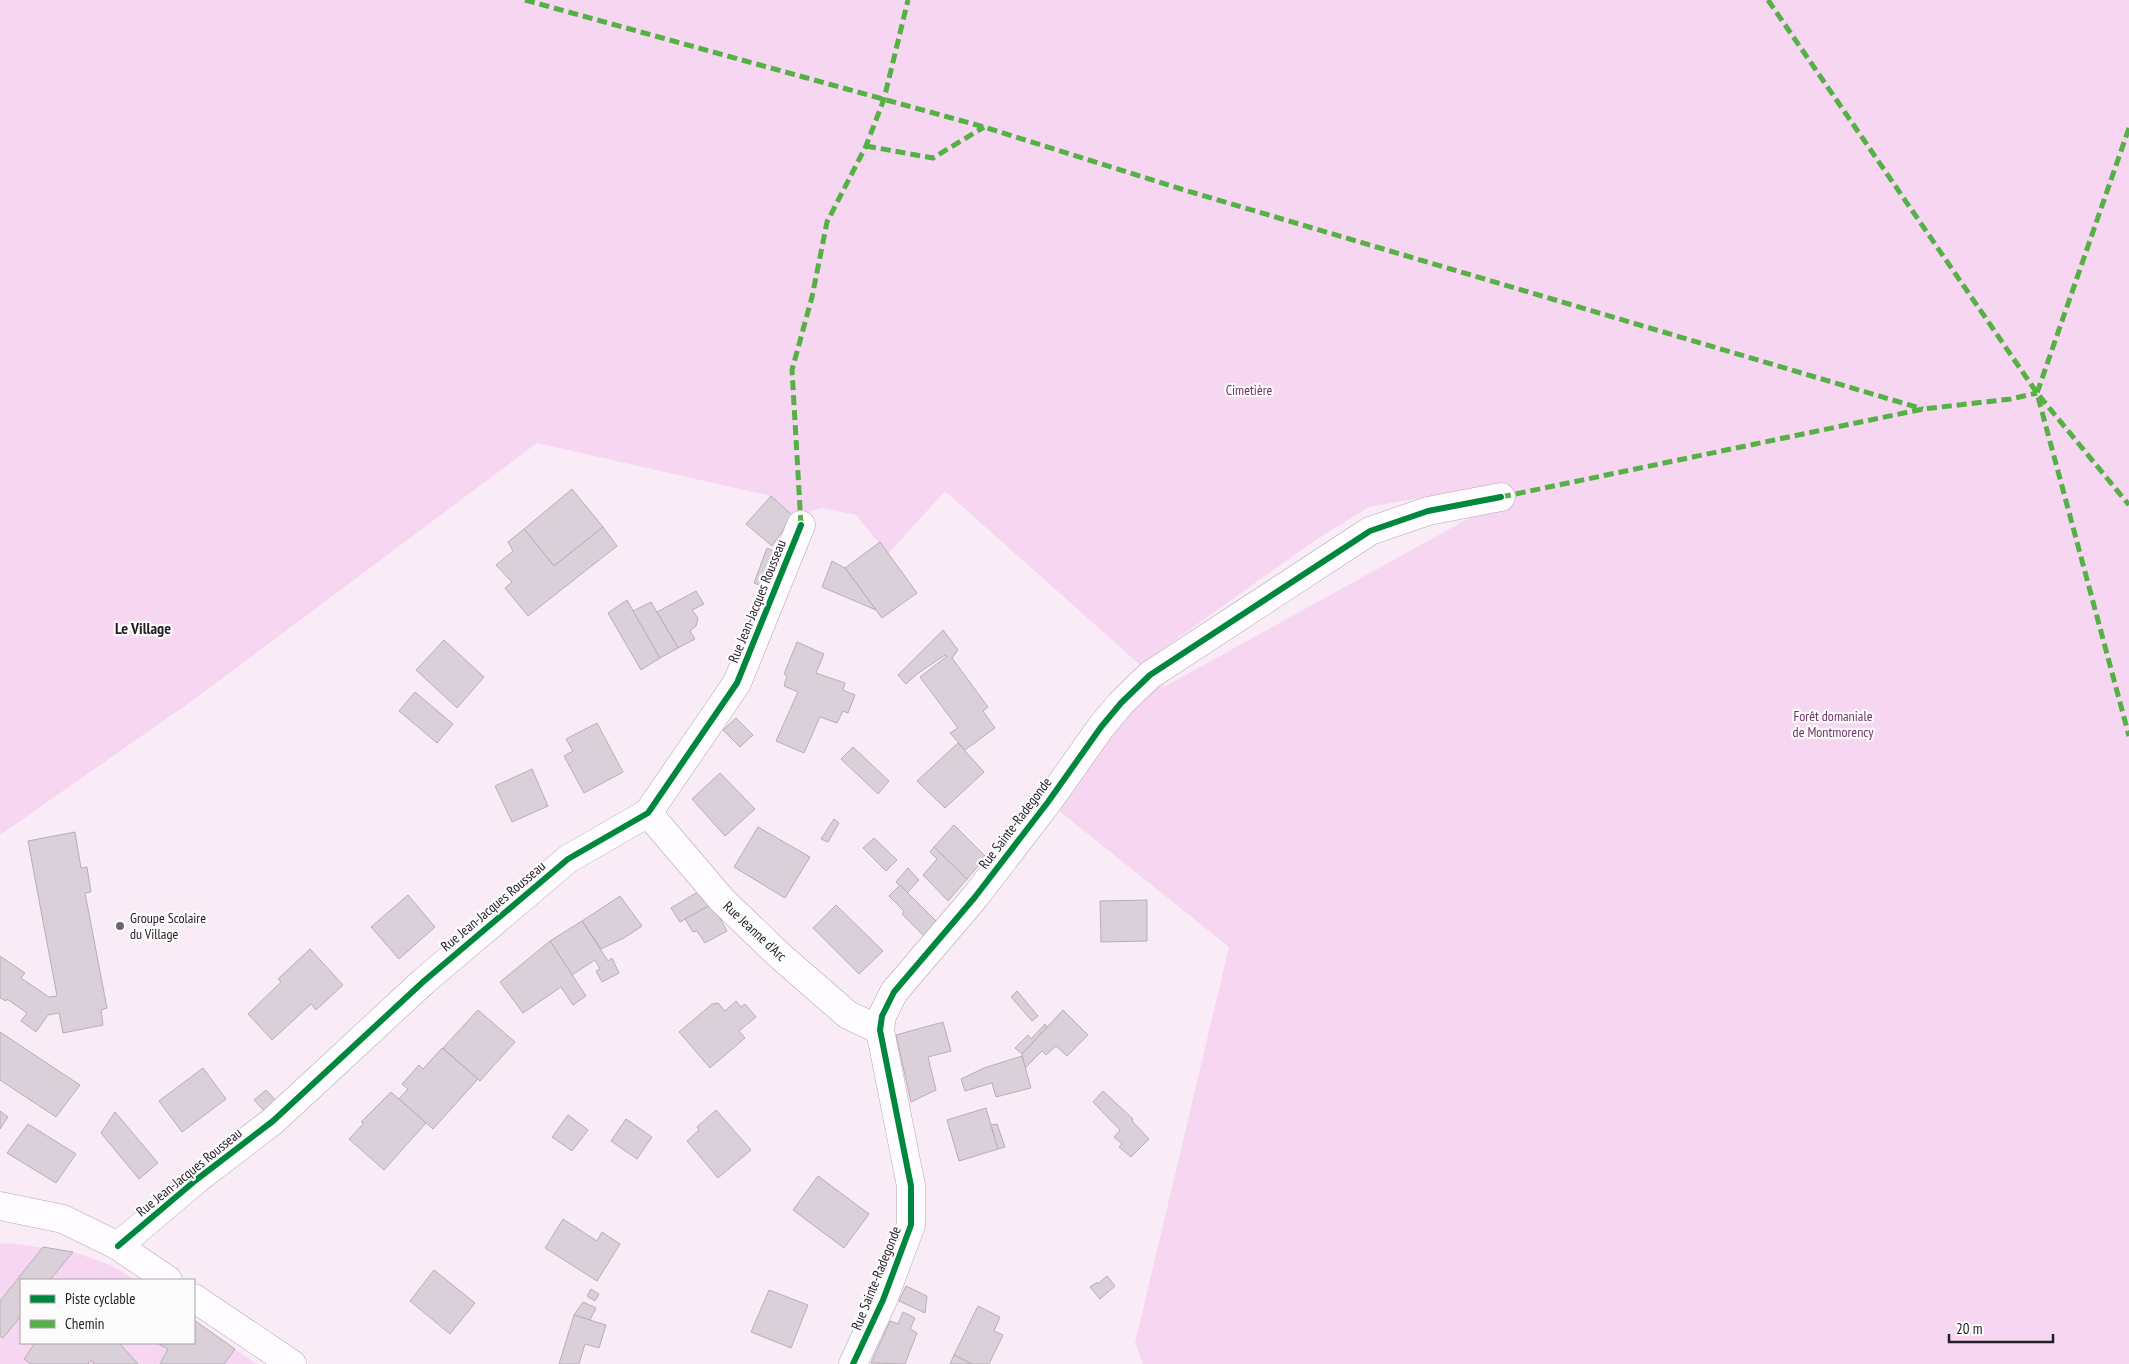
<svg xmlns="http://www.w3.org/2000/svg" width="2129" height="1364" font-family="'PT Sans Narrow',sans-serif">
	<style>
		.green { fill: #f7d6f2 }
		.building { fill: #dad0d9; stroke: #b9aeb7 }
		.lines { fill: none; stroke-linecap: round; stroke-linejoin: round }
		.street-casing { stroke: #b2a8b0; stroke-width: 29 }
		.secondary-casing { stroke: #b2a8b0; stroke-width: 29 }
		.street { stroke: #fefcfe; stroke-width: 28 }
		.secondary { stroke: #fefcfe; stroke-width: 28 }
		.quiet { stroke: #55b145; stroke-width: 5; stroke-dasharray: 10 5; stroke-linecap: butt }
		.cycleway-casing { stroke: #fcfcfc; stroke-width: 9 }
		.cycleway { stroke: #00873e; stroke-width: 6 }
		.poi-dot { fill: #6f656e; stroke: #fcfcfc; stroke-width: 2 }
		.labels { text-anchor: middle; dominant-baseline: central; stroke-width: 4.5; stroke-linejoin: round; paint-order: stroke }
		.park-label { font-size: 14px; fill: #73326c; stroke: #fcfcfc }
		.street-label { font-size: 14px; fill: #251d24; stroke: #fcfcfc }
		.poi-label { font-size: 14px; fill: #251d24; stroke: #fcfcfc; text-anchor: start }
		.quarter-label { font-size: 16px; font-weight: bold; fill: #251d24; stroke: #fcfcfc }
	</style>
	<rect width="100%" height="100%" fill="#f9ecf7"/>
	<g class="green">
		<path d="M0 0H2129V1364H1143L1135 1343 1229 947 1048 802 1159 678 1164 687 1500 501 1471 489 1369 507 1317 539 1140 665 945 491 888 554 856 515 822 508 793 516 771 496 537 443 196 698 0 835Z"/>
		<path d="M9 1243 73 1252 111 1265 135 1280H21V1343H194V1320L256 1364H0V1244Z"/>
	</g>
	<g class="building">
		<path d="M572 489 603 527 554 566 524 529Z"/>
		<path d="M771 496 793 516 772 546 746 524Z"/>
		<path d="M603 527 617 546 528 616 505 588 512 582 496 565 513 551 508 542 524 529 554 566Z"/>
		<path d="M880 542 917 593 882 618 845 568Z"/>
		<path d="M767 548 779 553 765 587 754 583Z"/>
		<path d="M832 561 845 568 876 610 822 587Z"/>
		<path d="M696 591 704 604 692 610 698 618 696 626 690 631 695 639 678 648 657 612Z"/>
		<path d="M627 600 660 658 641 670 608 613Z"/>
		<path d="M651 602 678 648 660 658 633 611Z"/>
		<path d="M943 630 958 650 952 658 988 707 983 711 995 728 965 750 950 733 958 728 920 677 947 656 945 655 917 674 906 684 898 675Z"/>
		<path d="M444 640 484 677 457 708 416 670Z"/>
		<path d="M797 642 824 654 816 673 845 683 843 690 855 695 848 713 843 711 837 723 820 717 804 753 776 741 798 692 784 686 787 676 784 674Z"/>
		<path d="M415 692 453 724 437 743 399 711Z"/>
		<path d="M736 718 753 735 740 747 723 730Z"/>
		<path d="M597 723 623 772 584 793 564 756 573 751 566 739Z"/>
		<path d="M958 743 984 772 945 808 917 781Z"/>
		<path d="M853 747 889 781 878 794 841 759Z"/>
		<path d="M532 769 548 806 512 822 495 786Z"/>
		<path d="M720 773 755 809 725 836 692 799Z"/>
		<path d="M834 819 839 823 828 842 821 839Z"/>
		<path d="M954 825 986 857 967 879 934 847Z"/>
		<path d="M758 827 810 857 785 898 734 867Z"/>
		<path d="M75 832 81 868 87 867 91 892 85 893 107 1008 101 1010 103 1025 63 1033 59 1013 48 1015 36 1032 21 1021 27 1013 7 999 6 1001 0 998V956L25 973 21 978 49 997 57 996 28 841Z"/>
		<path d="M874 838 897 860 886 871 863 848Z"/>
		<path d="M934 847 967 879 948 901 923 875 937 859 930 852Z"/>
		<path d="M908 868 919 880 907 893 896 882Z"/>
		<path d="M900 885 936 921 924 936 902 914 904 911 889 896Z"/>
		<path d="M701 890 712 904 680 922 671 908Z"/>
		<path d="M408 895 435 927 399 959 371 927Z"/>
		<path d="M620 896 642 926 624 938 601 949 582 921Z"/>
		<path d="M1147 900V941L1101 942 1100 901Z"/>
		<path d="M712 904 727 931 705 943 697 931 693 932 685 919Z"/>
		<path d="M836 905 883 951 859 974 813 928Z"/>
		<path d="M582 921 608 961 612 958 619 973 602 982 596 971 600 969 595 960 572 975 550 941Z"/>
		<path d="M550 941 586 996 573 1005 561 987 523 1013 500 982Z"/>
		<path d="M310 949 343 985 316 1010 311 1004 272 1040 248 1014 281 982 278 979Z"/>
		<path d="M1017 991 1038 1016 1032 1021 1011 997Z"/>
		<path d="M736 1001 741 1007 745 1004 756 1017 739 1031 745 1038 710 1068 679 1032 712 1004 718 1003 725 1011Z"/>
		<path d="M478 1010 515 1042 480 1081 443 1048Z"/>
		<path d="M1063 1010 1088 1035 1067 1056 1056 1046 1046 1055 1042 1051 1025 1068 1022 1054Z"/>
		<path d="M943 1022 951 1051 928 1057 936 1090 911 1102 896 1035Z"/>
		<path d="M1045 1024 1047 1027 1022 1054 1015 1048 1028 1035 1031 1039Z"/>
		<path d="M0 1032 80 1085 56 1117 0 1080Z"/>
		<path d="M442 1048 478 1079 433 1129 399 1099 408 1089 402 1084 419 1065 423 1069Z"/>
		<path d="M1022 1056 1031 1088 996 1097 992 1083 965 1091 961 1079 984 1068Z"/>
		<path d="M203 1068 226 1099 182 1132 159 1101Z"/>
		<path d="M266 1090 278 1103 267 1114 254 1100Z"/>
		<path d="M1103 1091 1133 1119 1132 1121 1149 1139 1131 1157 1119 1147 1122 1144 1114 1137 1120 1130 1093 1102Z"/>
		<path d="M391 1092 426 1123 384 1170 349 1139 364 1123 361 1122Z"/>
		<path d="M986 1108 998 1149 959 1161 947 1120Z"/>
		<path d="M716 1110 751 1150 718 1178 687 1141 699 1130 697 1127Z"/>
		<path d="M0 1111 8 1117 0 1129Z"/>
		<path d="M115 1112 158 1163 139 1179 101 1133Z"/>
		<path d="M568 1115 588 1130 572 1151 552 1137Z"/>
		<path d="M626 1119 652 1137 637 1159 611 1141Z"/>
		<path d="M28 1124 76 1154 56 1183 7 1153Z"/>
		<path d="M997 1124 1005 1147 998 1149 991 1125Z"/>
		<path d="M818 1176 869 1214 844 1248 793 1210Z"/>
		<path d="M563 1219 597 1241 602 1232 620 1244 597 1281 545 1248Z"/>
		<path d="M43 1247 73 1252 50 1280H21V1316L3 1338 0 1336V1301Z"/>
		<path d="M434 1270 475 1303 450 1334 410 1301Z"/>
		<path d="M1107 1276 1115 1286 1100 1299 1090 1287 1097 1282 1098 1284Z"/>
		<path d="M906 1286 927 1296 925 1313 899 1301Z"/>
		<path d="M591 1289 599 1294 595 1301 587 1296Z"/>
		<path d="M769 1290 808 1305 791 1348 751 1332Z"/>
		<path d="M583 1302 596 1308 590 1320 574 1315Z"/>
		<path d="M978 1306 1000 1317 994 1331 1003 1335 989 1364H972L954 1355Z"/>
		<path d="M903 1312 915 1318 910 1329 917 1333 905 1364 871 1363 890 1321 898 1324Z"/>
		<path d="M574 1315 606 1325 599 1348 585 1344 579 1364H559Z"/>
		<path d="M194 1320 235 1349 224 1364H160L168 1349 157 1343H194Z"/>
		<path d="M35 1343H119L138 1364H94L91 1360 88 1364H31L24 1359Z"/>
		<path d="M954 1355 972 1364H950Z"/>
	</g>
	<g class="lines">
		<g class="street-casing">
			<g id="street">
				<path d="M648 813 722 900 778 954 848 1015 880 1030"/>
				<path d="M118 1246 196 1180 273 1121 424 981 568 859 648 813 737 683 801 525"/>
				<path d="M853 1364 883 1300 911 1225V1186L880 1030 882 1016 894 992 975 897 1048 802 1101 727 1121 703 1150 675 1370 531 1428 511 1501 497"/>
			</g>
		</g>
		<g class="secondary-casing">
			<g id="secondary">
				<path d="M0 1206 63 1219 118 1246 168 1280"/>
				<path d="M194 1298 292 1364"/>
			</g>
		</g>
		<use href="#street" class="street"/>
		<use href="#secondary" class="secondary"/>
		<g class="quiet">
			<path d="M525 0 984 127 1181 189 1923 409"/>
			<path d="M1768 0 2037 393 2129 505"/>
			<path d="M2129 128 2037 393 2129 736"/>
			<path d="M866 146 933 158 984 127"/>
			<path d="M1501 497 1923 409 2011 399 2037 393"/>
			<path d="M801 525 792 370 812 297 827 222 866 146 884 99 908 0"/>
		</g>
		<g class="cycleway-casing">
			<g id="cycleway">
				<path d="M118 1246 196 1180 273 1121 424 981 568 859 648 813 737 683 801 525"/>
				<path d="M853 1364 883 1300 911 1225V1186L880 1030 882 1016 894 992 975 897 1048 802 1101 727 1121 703 1150 675 1370 531 1428 511 1501 497"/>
			</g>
		</g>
		<use href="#cycleway" class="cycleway"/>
	</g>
	<circle class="poi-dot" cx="120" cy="926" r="5"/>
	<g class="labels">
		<g class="park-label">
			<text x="1249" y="390">Cimetière</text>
			<text x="1833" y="716">Forêt domaniale<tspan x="1833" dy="16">de Montmorency</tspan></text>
		</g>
		<g class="street-label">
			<text transform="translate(757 601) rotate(-68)">Rue Jean-Jacques Rousseau</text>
			<text transform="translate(1015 823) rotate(-53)">Rue Sainte-Radegonde</text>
			<text transform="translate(493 906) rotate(-40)">Rue Jean-Jacques Rousseau</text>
			<text transform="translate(755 931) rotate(43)">Rue Jeanne d'Arc</text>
			<text transform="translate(189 1172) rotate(-39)">Rue Jean-Jacques Rousseau</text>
			<text transform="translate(876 1278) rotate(-68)">Rue Sainte-Radegonde</text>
		</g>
		<g class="poi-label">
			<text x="130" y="918">Groupe Scolaire<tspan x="130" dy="16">du Village</tspan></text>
		</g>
		<g class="quarter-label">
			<text x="143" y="628">Le Village</text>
		</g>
	</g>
	<rect x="20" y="1279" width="175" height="65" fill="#fcfcfc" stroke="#a6a3a6"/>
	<rect x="30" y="1295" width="25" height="8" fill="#00873e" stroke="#a6a3a6"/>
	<text x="65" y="1304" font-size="15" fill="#251d24">Piste cyclable</text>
	<rect x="30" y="1320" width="25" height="8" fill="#55b145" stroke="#a6a3a6"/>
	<text x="65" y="1329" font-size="15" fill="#251d24">Chemin</text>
	<path d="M1949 1334v8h104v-8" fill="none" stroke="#251d24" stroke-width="2.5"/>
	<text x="1956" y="1334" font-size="15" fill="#251d24" stroke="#fcfcfc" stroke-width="4" paint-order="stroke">20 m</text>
</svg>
